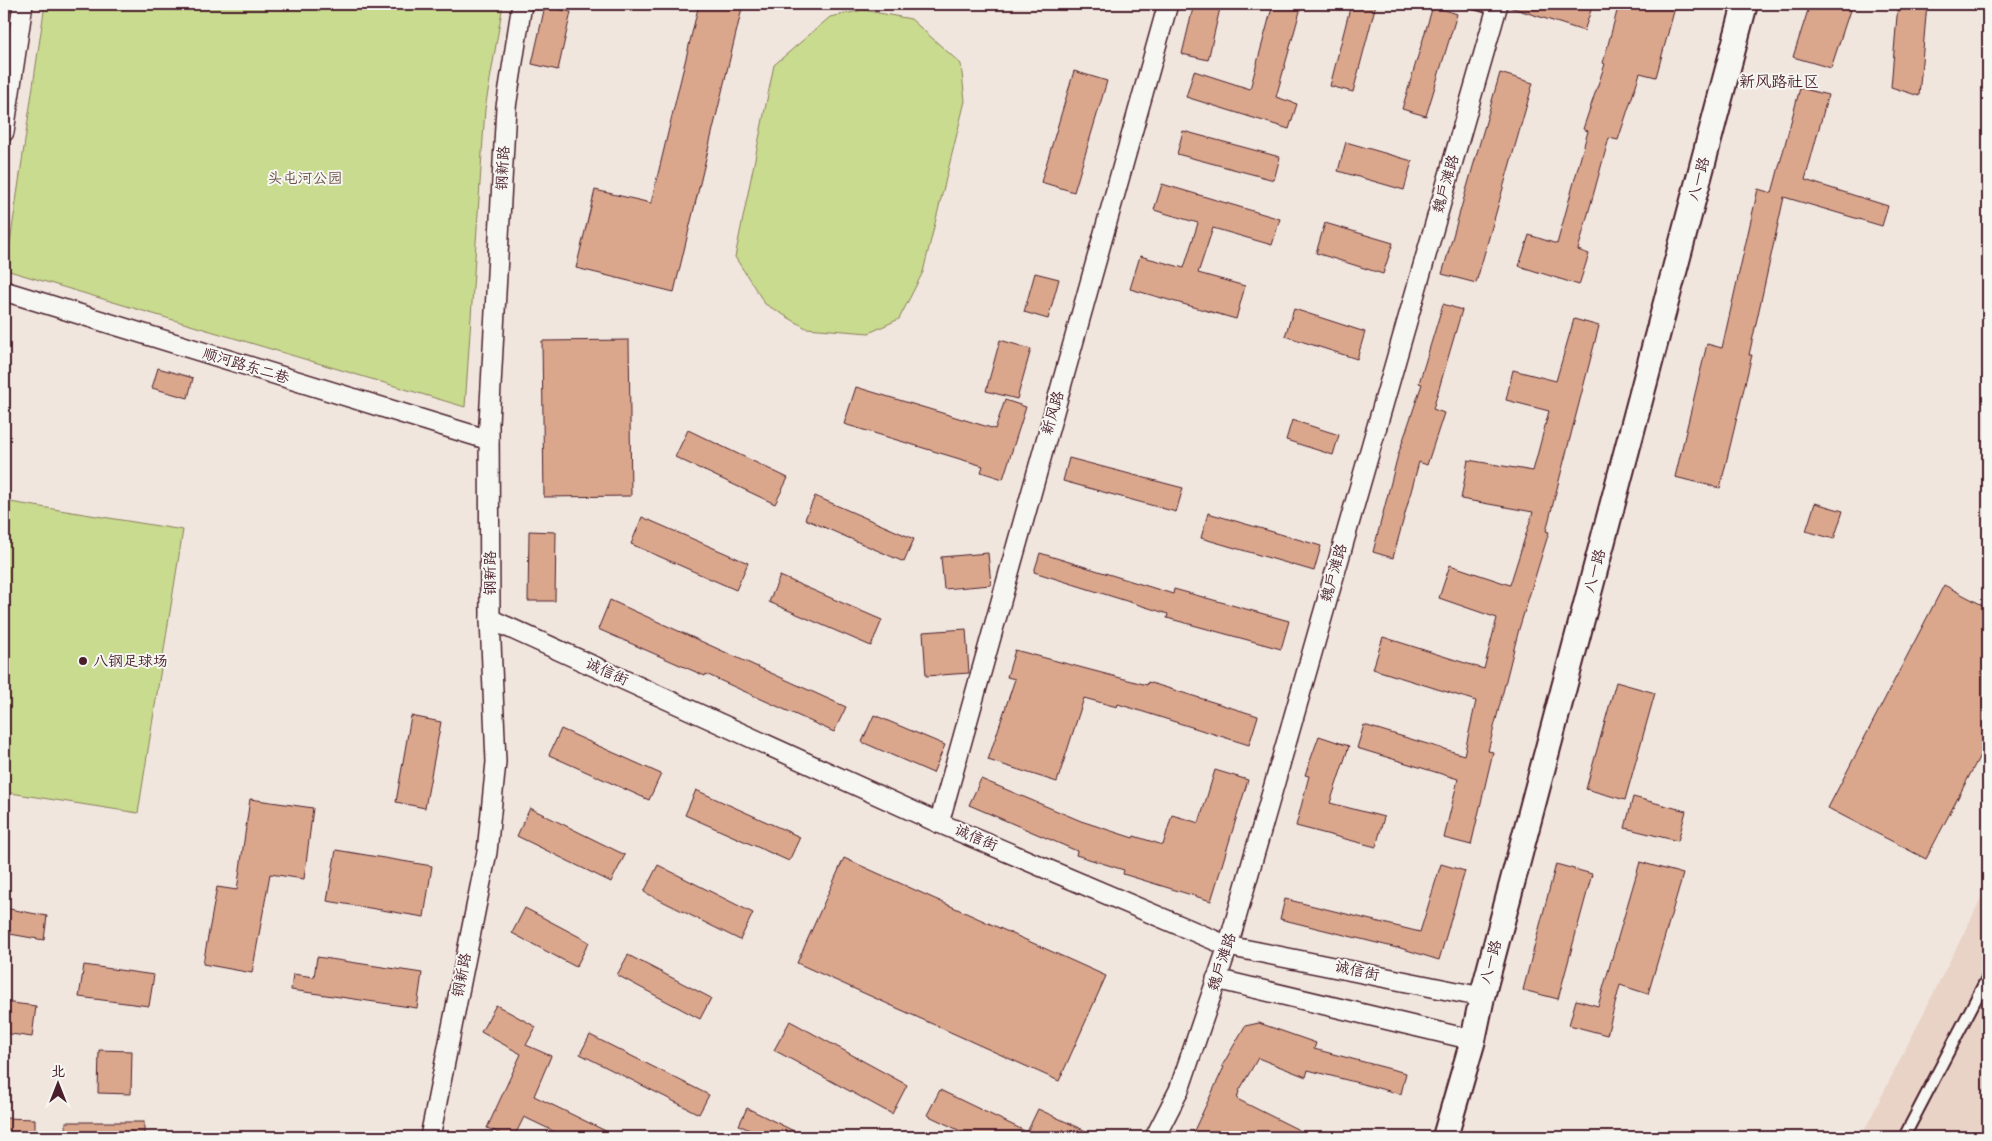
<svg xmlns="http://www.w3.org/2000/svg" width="1992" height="1141" font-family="Pangolin,'LXGW WenKai TC',sans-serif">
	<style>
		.built { fill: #e9d3c6 }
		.green { fill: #c9db8f; stroke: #8a7d5d }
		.building { fill: #daa78d; stroke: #4a1f2b }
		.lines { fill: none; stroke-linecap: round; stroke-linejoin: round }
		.service-casing { stroke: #4a1f2b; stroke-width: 14 }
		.minor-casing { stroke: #4a1f2b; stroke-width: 22 }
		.tertiary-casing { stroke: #4a1f2b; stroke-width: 28 }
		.service { stroke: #f6f6f2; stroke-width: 10 }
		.minor { stroke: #f6f6f2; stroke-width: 19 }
		.tertiary { stroke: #f6f6f2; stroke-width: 24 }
		.poi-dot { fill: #4a1f2b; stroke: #f6f6f2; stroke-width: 2 }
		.labels { text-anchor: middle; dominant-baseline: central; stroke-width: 4; stroke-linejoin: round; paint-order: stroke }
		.street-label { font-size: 15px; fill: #4a1f2b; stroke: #f6f6f2 }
		.park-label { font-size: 15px; fill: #6a4e44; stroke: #f6f6f2 }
		.poi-label { font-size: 15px; fill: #4a1f2b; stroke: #f6f6f2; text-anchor: start }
		.neighbourhood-label { font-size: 16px; fill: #4a1f2b; stroke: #f6f6f2 }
	</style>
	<rect width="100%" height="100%" fill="#f0e6de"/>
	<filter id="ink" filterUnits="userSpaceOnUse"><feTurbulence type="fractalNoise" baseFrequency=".02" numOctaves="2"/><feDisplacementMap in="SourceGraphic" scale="10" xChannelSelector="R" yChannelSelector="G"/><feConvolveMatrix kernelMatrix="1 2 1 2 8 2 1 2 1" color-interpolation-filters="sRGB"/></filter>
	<g filter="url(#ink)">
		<path class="built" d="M1988 885V1137H1861Z"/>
		<g class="green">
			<path d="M45 4H503L485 109 465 407 6 270Z"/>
			<path d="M863 10 911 19 961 64 965 101 923 272 899 319 869 333 806 328 765 304 735 257 774 65 830 17Z"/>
			<path d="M4 501 183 530 138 813 4 792Z"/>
		</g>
		<g class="building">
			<path d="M699 4H743L674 292 576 268 595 190 651 203Z"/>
			<path d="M1194 4H1221L1208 60 1182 54Z"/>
			<path d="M1273 4H1302L1276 97 1297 104 1289 129 1186 97 1194 71 1250 89Z"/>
			<path d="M1351 4H1376L1353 92 1330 86Z"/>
			<path d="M1509 4H1593L1584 31 1509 7Z"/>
			<path d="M1619 4H1676L1656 77 1640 73 1618 140 1609 138 1578 250 1589 254 1579 285 1519 266 1529 235 1557 244 1588 131 1583 129 1605 64 1603 63Z"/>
			<path d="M1810 4H1852L1831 68 1793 57Z"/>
			<path d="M1898 4H1927L1919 96 1891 87Z"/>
			<path d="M545 6 571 12 558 70 532 64Z"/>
			<path d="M1433 6 1457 14 1426 116 1402 109Z"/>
			<path d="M1074 71 1107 81 1074 192 1041 182Z"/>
			<path d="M1500 73 1533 83 1476 283 1442 274Z"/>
			<path d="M1800 88 1828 95 1805 180 1888 206 1882 226 1784 197 1749 355H1752L1720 488 1675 477 1707 344 1722 348 1758 189 1772 193Z"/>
			<path d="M1183 131 1280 157 1274 180 1177 154Z"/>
			<path d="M1346 142 1412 161 1404 190 1338 171Z"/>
			<path d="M1162 184 1280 219 1272 245 1213 228 1198 273 1245 286 1236 319 1130 289 1140 256 1184 268 1198 223 1154 210Z"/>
			<path d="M1325 223 1393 243 1383 274 1316 253Z"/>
			<path d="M1035 273 1059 279 1048 319 1024 312Z"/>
			<path d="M1443 304 1462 310 1433 409 1444 413 1427 465 1419 462 1393 558 1373 552 1398 455 1422 384 1419 383Z"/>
			<path d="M1294 309 1365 332 1357 359 1285 336Z"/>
			<path d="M1574 319 1599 326 1546 531 1549 532 1519 629 1488 751 1493 752 1471 845 1444 838 1458 779 1357 748 1364 725 1464 755 1476 701 1373 669 1383 637 1484 669 1497 618 1439 598 1450 565 1510 585 1533 512 1461 499 1468 460 1533 471 1549 411 1506 400 1513 370 1556 381Z"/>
			<path d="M629 340 631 496 544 497 542 341Z"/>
			<path d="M1000 340 1031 349 1017 399 986 391Z"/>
			<path d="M158 368 193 378 188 398 152 388Z"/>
			<path d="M856 387 995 429 1005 400 1026 407 1003 479 981 472 983 466 844 424Z"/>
			<path d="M1292 420 1339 435 1333 455 1286 440Z"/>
			<path d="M688 430 788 478 775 504 675 457Z"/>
			<path d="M1069 458 1183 488 1176 512 1063 481Z"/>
			<path d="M815 496 914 539 904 562 805 519Z"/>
			<path d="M1815 503 1843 511 1834 539 1806 531Z"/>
			<path d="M1208 513 1321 546 1314 571 1201 538Z"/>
			<path d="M642 517 748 563 736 590 631 544Z"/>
			<path d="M529 531 556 532 555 601H528Z"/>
			<path d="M988 553 991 585 944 589 941 557Z"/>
			<path d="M1040 553 1173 594 1174 589 1289 621 1281 649 1167 618 1168 614 1034 572Z"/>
			<path d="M780 576 882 620 871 646 769 602Z"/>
			<path d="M1944 585 1988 608V740L1926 859 1828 808Z"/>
			<path d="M610 600 846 707 834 732 706 674 705 676 598 629Z"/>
			<path d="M966 629 969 673 926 676 923 632Z"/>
			<path d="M1015 650 1147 685 1148 682 1258 716 1249 745 1118 704 1117 707 1084 698 1057 782 988 760 1015 679 1007 677Z"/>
			<path d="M1616 682 1655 693 1625 800 1586 789Z"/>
			<path d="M874 715 945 745 933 773 862 742Z"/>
			<path d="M411 716 441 722 425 808 396 802Z"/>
			<path d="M561 729 661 774 649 800 549 755Z"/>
			<path d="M1319 736 1349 746 1330 803 1384 817 1376 847 1296 826 1309 776 1305 775Z"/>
			<path d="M1215 770 1248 780 1211 901 1123 874 1124 870 1076 855 1077 851 969 805 981 779 1081 821 1133 838 1134 836 1163 845 1172 815 1199 823Z"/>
			<path d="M696 790 800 837 789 861 685 815Z"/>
			<path d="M1633 797 1686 811 1678 841 1625 828Z"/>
			<path d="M250 799 313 808 304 879 270 874 252 973 203 964 217 887 237 890Z"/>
			<path d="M530 808 625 855 611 882 517 836Z"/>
			<path d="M336 850 432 866 424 917 327 901Z"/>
			<path d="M844 858 1106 976 1059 1081 797 963Z"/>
			<path d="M1640 862 1683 874 1648 994 1620 985 1607 1035 1569 1025 1576 1000 1598 1006Z"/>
			<path d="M1441 864 1465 871 1439 960 1397 947V948L1280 919 1285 899 1420 932Z"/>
			<path d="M1556 864 1592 874 1558 999 1523 990Z"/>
			<path d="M658 865 753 913 740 940 644 892Z"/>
			<path d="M4 908 47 916 44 940 4 933Z"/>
			<path d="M525 908 589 942 576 967 512 933Z"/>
			<path d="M628 955 711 998 700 1019 617 975Z"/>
			<path d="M317 957 422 973 417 1008 291 990 293 974 314 977Z"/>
			<path d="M84 965 154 975 149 1006 79 997Z"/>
			<path d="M4 1002 36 1006 32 1037 4 1033Z"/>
			<path d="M496 1005 536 1027 526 1045 551 1056 534 1096 618 1137H566L524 1117 514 1137H508L487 1128 521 1054 481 1032Z"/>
			<path d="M790 1021 907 1085 892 1114 774 1050Z"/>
			<path d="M1259 1023 1316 1043 1314 1049 1406 1073 1401 1094 1308 1070 1306 1077 1258 1058 1239 1091 1237 1099 1313 1137H1235L1222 1131 1219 1137H1191L1224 1067 1222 1066 1245 1026Z"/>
			<path d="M590 1035 709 1095 699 1114 580 1054Z"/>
			<path d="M99 1050 132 1051 131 1094 98 1093Z"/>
			<path d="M940 1090 1027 1132 1038 1109 1099 1137H973L927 1115Z"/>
			<path d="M747 1108 806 1137H764L739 1125Z"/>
			<path d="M4 1118 35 1119V1137H4Z"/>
			<rect x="66" y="1122" width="78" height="15"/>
		</g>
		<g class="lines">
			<g class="service-casing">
				<g id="service">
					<path d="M1477 4 1496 9"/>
					<path d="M1904 1137 1988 976"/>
				</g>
			</g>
			<g class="minor-casing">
				<g id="minor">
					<path d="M4 132 23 4"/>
					<path d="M4 291 489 440"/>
					<path d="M490 619 939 823 1228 946 1482 997"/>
					<path d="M939 823 1168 4"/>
					<path d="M1216 979 1473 1040"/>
					<path d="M430 1137 487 852 496 762 490 619 489 423 506 107 522 4"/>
					<path d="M1155 1137 1179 1090 1228 946 1498 4"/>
				</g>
			</g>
			<g class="tertiary-casing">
				<path id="tertiary" d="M1445 1137 1473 1040 1482 997 1745 4"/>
			</g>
			<use href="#service" class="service"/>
			<use href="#minor" class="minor"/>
			<use href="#tertiary" class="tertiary"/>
		</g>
	</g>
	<circle class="poi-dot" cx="83" cy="661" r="5"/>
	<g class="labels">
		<g class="street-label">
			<text transform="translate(503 168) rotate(-87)">钢新路</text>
			<text transform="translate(1699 179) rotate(-75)">八一路</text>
			<text transform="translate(1446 184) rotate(-74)">魏户滩路</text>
			<text transform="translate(246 366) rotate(17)">顺河路东二巷</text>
			<text transform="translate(1053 413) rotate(-74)">新风路</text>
			<text transform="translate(1595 571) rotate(-75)">八一路</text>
			<text transform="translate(490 573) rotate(-90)">钢新路</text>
			<text transform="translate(1334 573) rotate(-74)">魏户滩路</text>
			<text transform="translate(607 672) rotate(24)">诚信街</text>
			<text transform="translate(976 838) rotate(23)">诚信街</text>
			<text transform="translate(1222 962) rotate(-72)">魏户滩路</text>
			<text transform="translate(1491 962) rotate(-75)">八一路</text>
			<text transform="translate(1357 971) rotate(12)">诚信街</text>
			<text transform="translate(462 975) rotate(-79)">钢新路</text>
		</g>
		<g class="park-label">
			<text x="305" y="178">头屯河公园</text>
		</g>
		<g class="poi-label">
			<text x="93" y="661">八钢足球场</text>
		</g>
		<g class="neighbourhood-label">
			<text x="1779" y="82">新风路社区</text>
		</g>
	</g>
	<rect width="1992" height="1141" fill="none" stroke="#f6f6f2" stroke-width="20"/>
	<rect x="10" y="10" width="1972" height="1121" fill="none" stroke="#4a1f2b" stroke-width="2" filter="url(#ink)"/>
	<g transform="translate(58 1084)" stroke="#f6f6f2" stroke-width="4" paint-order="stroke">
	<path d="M0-4L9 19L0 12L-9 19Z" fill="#4a1f2b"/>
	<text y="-8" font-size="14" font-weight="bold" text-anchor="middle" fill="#4a1f2b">北</text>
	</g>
</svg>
